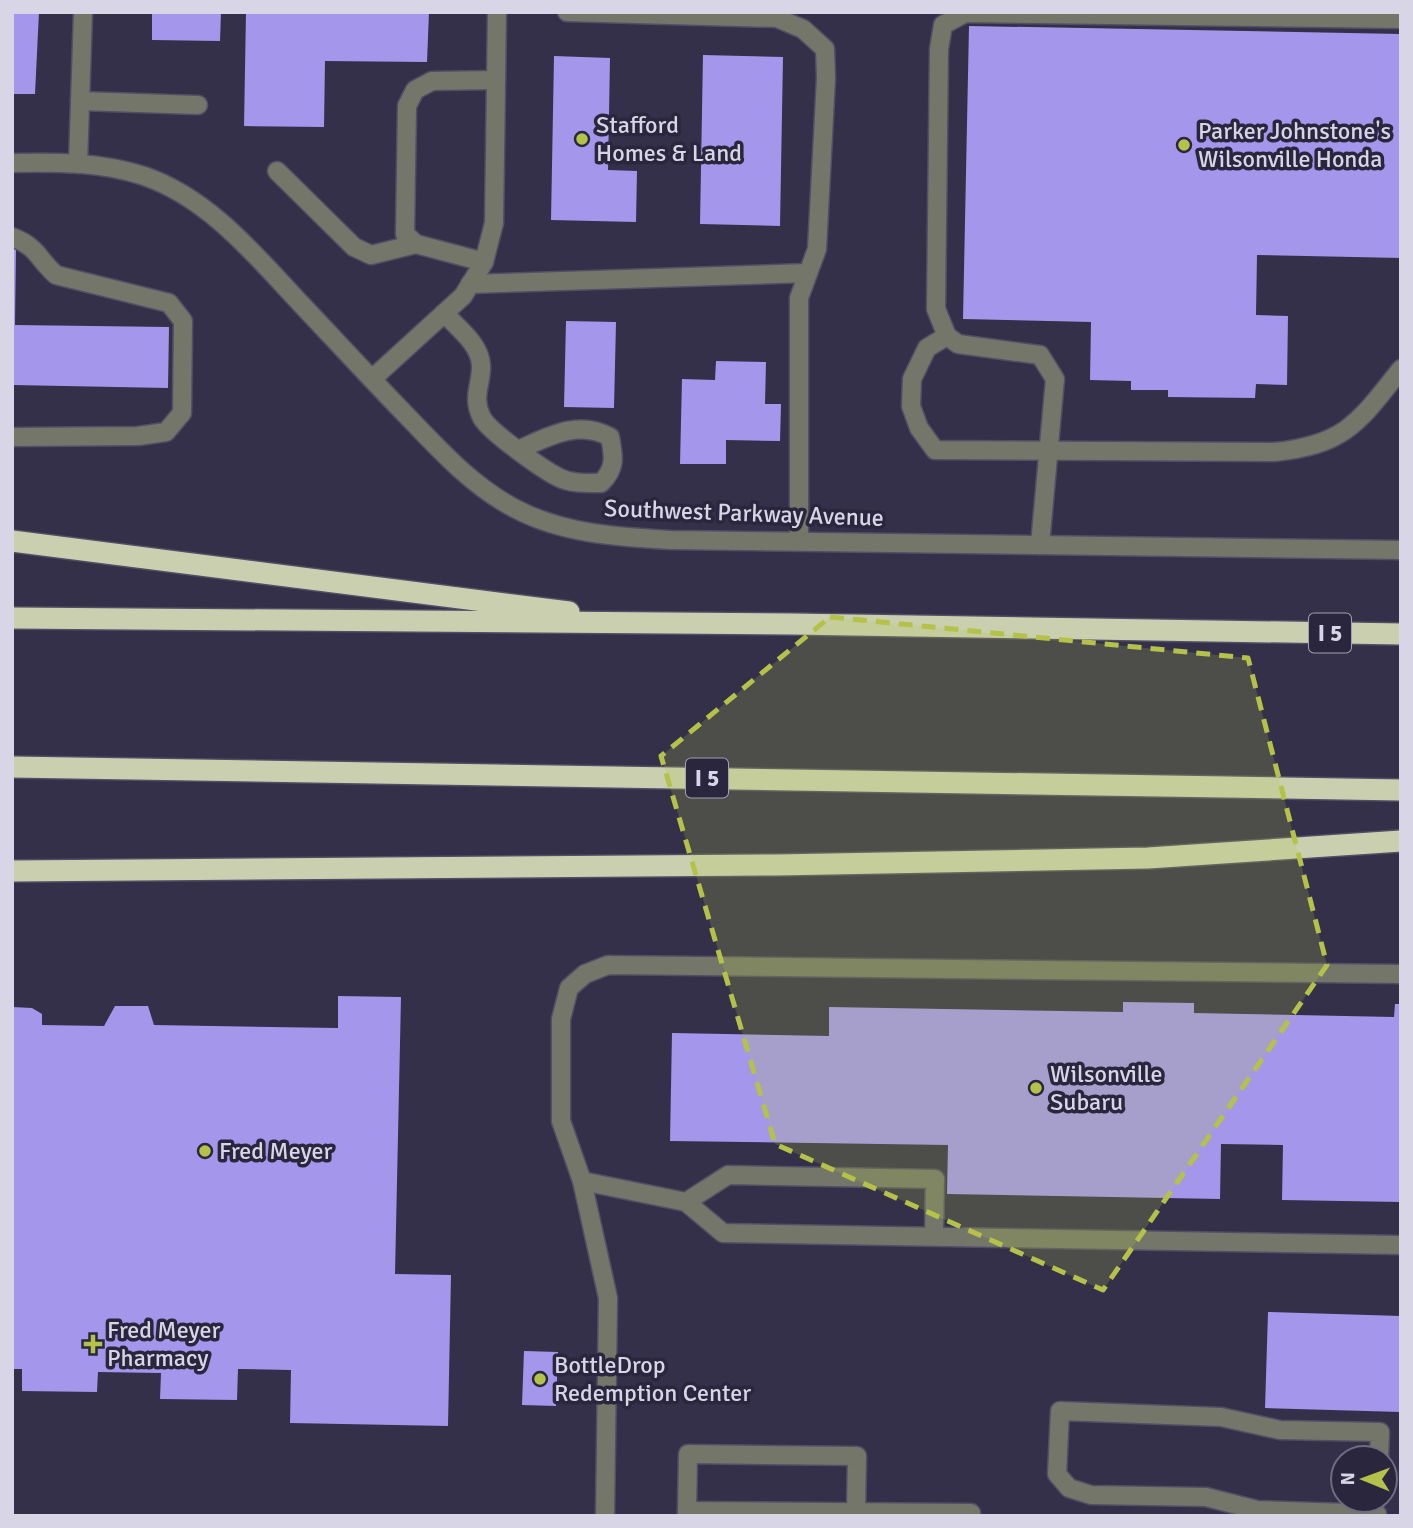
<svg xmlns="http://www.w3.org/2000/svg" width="1413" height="1528" font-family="Signika,sans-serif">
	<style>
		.building { fill: #a496eb }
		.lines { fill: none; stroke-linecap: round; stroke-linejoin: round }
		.minor-casing { stroke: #514e65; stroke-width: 21 }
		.highway-casing { stroke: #514e65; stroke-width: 24 }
		.minor { stroke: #737668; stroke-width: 18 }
		.highway { stroke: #cad0af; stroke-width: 21 }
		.marked { fill: #b4c24a; fill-opacity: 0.2; stroke: #b4c24a; stroke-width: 5; stroke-dasharray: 14 9; stroke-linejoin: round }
		.poi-dot { fill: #b4c24a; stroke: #2a263e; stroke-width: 2.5 }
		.labels { text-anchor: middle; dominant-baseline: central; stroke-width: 7; stroke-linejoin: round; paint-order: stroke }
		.shield { fill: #2a263e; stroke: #a3a0b4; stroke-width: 2 }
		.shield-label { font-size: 23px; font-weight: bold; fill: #d7d5e6 }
		.poi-label { font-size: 24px; fill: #d7d5e6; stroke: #2a263e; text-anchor: start }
		.street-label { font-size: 24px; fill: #d7d5e6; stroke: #2a263e }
	</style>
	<rect width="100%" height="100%" fill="#343049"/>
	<g class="building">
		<path d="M12 12H39L35 94H12Z"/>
		<path d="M152 12H221L220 41 152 40Z"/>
		<path d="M246 12H429L427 62 325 61 324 127 244 126Z"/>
		<path d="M969 26 1401 34V258L1257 255 1256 315 1288 316 1287 385 1256 384 1255 398 1168 397V390H1131V381L1090 380 1091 322 963 319Z"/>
		<path d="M703 55 783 57 780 226 700 224Z"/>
		<path d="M554 56 610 58 608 170 637 171 636 222 551 220Z"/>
		<path d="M12 249H16L15 325 169 327 168 388 12 385Z"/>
		<path d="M566 321 616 322 614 408 564 407Z"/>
		<path d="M716 361 766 362 765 404H781L780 441 726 440V464H680L682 379 715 380Z"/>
		<path d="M338 996 401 997 395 1274 451 1275 448 1426 290 1423 291 1370 238 1369 237 1400 160 1399 161 1373 98 1372 97 1392 22 1391V1369H12V1007L32 1008 42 1014V1025L104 1026 115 1006H148L154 1025 338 1028Z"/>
		<path d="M1123 1002 1194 1003V1013L1394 1017 1395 1004H1401V1202L1282 1200 1283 1145 1221 1144 1220 1199 947 1194 948 1145 670 1141 672 1033 829 1036V1007L1123 1012Z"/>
		<path d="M1268 1312 1401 1316V1412L1265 1408Z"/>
		<path d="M524 1351 558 1352 556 1406 522 1405Z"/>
	</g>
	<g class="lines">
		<g class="minor-casing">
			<g id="minor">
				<path d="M567 12 777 18 803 29 825 49 826 78 817 249 799 298V540"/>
				<path d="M80 101 198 105"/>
				<path d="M12 163C56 162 102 162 144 176 209 198 256 256 302 305 337 342 372 380 408 417 441 451 473 487 516 509 563 534 619 537 671 540L1401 550"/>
				<path d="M78 164 83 12"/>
				<path d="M277 171 354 247 371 255 416 244"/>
				<path d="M12 237C38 247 37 258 56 275L169 303 183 321 182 413 166 432 138 436 12 437"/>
				<path d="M484 262 416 244 405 234 407 106 415 90 432 81 496 80"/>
				<path d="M470 284 808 273"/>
				<path d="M444 313C457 327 480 344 481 365 482 384 471 397 482 418 490 432 542 469 558 477 571 484 587 483 601 483 616 468 614 457 610 437 578 419 548 437 518 450"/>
				<path d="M947 336 927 348 912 379 911 406 919 428 935 450 1274 452C1345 445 1359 422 1401 369"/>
				<path d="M372 379 463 296 484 262 494 223 497 12"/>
				<path d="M1040 545 1055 379 1040 355 958 344 947 336 936 309 939 49 943 25 965 13 1401 19"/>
				<path d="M582 1181 686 1202 723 1233 1401 1245"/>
				<path d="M686 1202 728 1175 935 1179 934 1236"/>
				<path d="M687 1511 688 1454 857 1456 856 1512"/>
				<path d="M1377 1514 1257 1510 1206 1497 1091 1495 1069 1488 1057 1474 1060 1411 1221 1417 1280 1430 1380 1432 1379 1458"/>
				<path d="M605 1516 608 1298 582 1181 561 1121V1019L569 988 585 974 608 965 1401 974"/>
				<path d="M687 1516V1511L971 1513"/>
			</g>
		</g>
		<g class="highway-casing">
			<g id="highway">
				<path d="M12 541 569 612"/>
				<path d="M12 618 792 624 1401 634"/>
				<path d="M12 767 1401 790"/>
				<path d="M12 871 776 865 1148 858 1401 841"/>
			</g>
		</g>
		<use href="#minor" class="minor"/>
		<use href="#highway" class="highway"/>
	</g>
	<path class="marked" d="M830 617 1248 658 1327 965 1103 1290 775 1144 661 756Z"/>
	<g class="poi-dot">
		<circle cx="582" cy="139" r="7"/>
		<circle cx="1184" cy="145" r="7"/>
		<circle cx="1036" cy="1088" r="7"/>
		<circle cx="205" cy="1151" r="7"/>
		<path d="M89.5 1333.5h7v7h7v7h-7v7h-7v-7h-7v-7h7z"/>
		<circle cx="540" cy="1379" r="7"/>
	</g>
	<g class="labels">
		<g class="shield">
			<rect x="1309" y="613.5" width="42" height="39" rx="5"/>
			<rect x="686" y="758.5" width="42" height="39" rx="5"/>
		</g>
		<g class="shield-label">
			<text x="1330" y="633">I 5</text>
			<text x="707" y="778">I 5</text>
		</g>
		<g class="poi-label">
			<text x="596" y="125">Stafford<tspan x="596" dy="28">Homes &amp; Land</tspan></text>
			<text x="1198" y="131">Parker Johnstone's<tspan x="1198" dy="28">Wilsonville Honda</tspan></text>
			<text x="1050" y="1074">Wilsonville<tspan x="1050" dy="28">Subaru</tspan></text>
			<text x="219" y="1151">Fred Meyer</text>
			<text x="107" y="1330">Fred Meyer<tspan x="107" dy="28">Pharmacy</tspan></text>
			<text x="554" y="1365">BottleDrop<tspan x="554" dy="28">Redemption Center</tspan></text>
		</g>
		<g class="street-label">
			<text transform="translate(744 513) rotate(2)">Southwest Parkway Avenue</text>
		</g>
	</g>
	<rect width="1413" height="1528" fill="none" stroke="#d7d5e6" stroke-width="28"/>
	<g transform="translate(1364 1479) rotate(271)"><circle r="33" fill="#2a263e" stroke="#6f6c81" stroke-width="2"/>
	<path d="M0-5L12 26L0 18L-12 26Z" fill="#b4c24a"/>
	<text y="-10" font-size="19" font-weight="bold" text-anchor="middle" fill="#d7d5e6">N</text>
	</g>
</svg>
